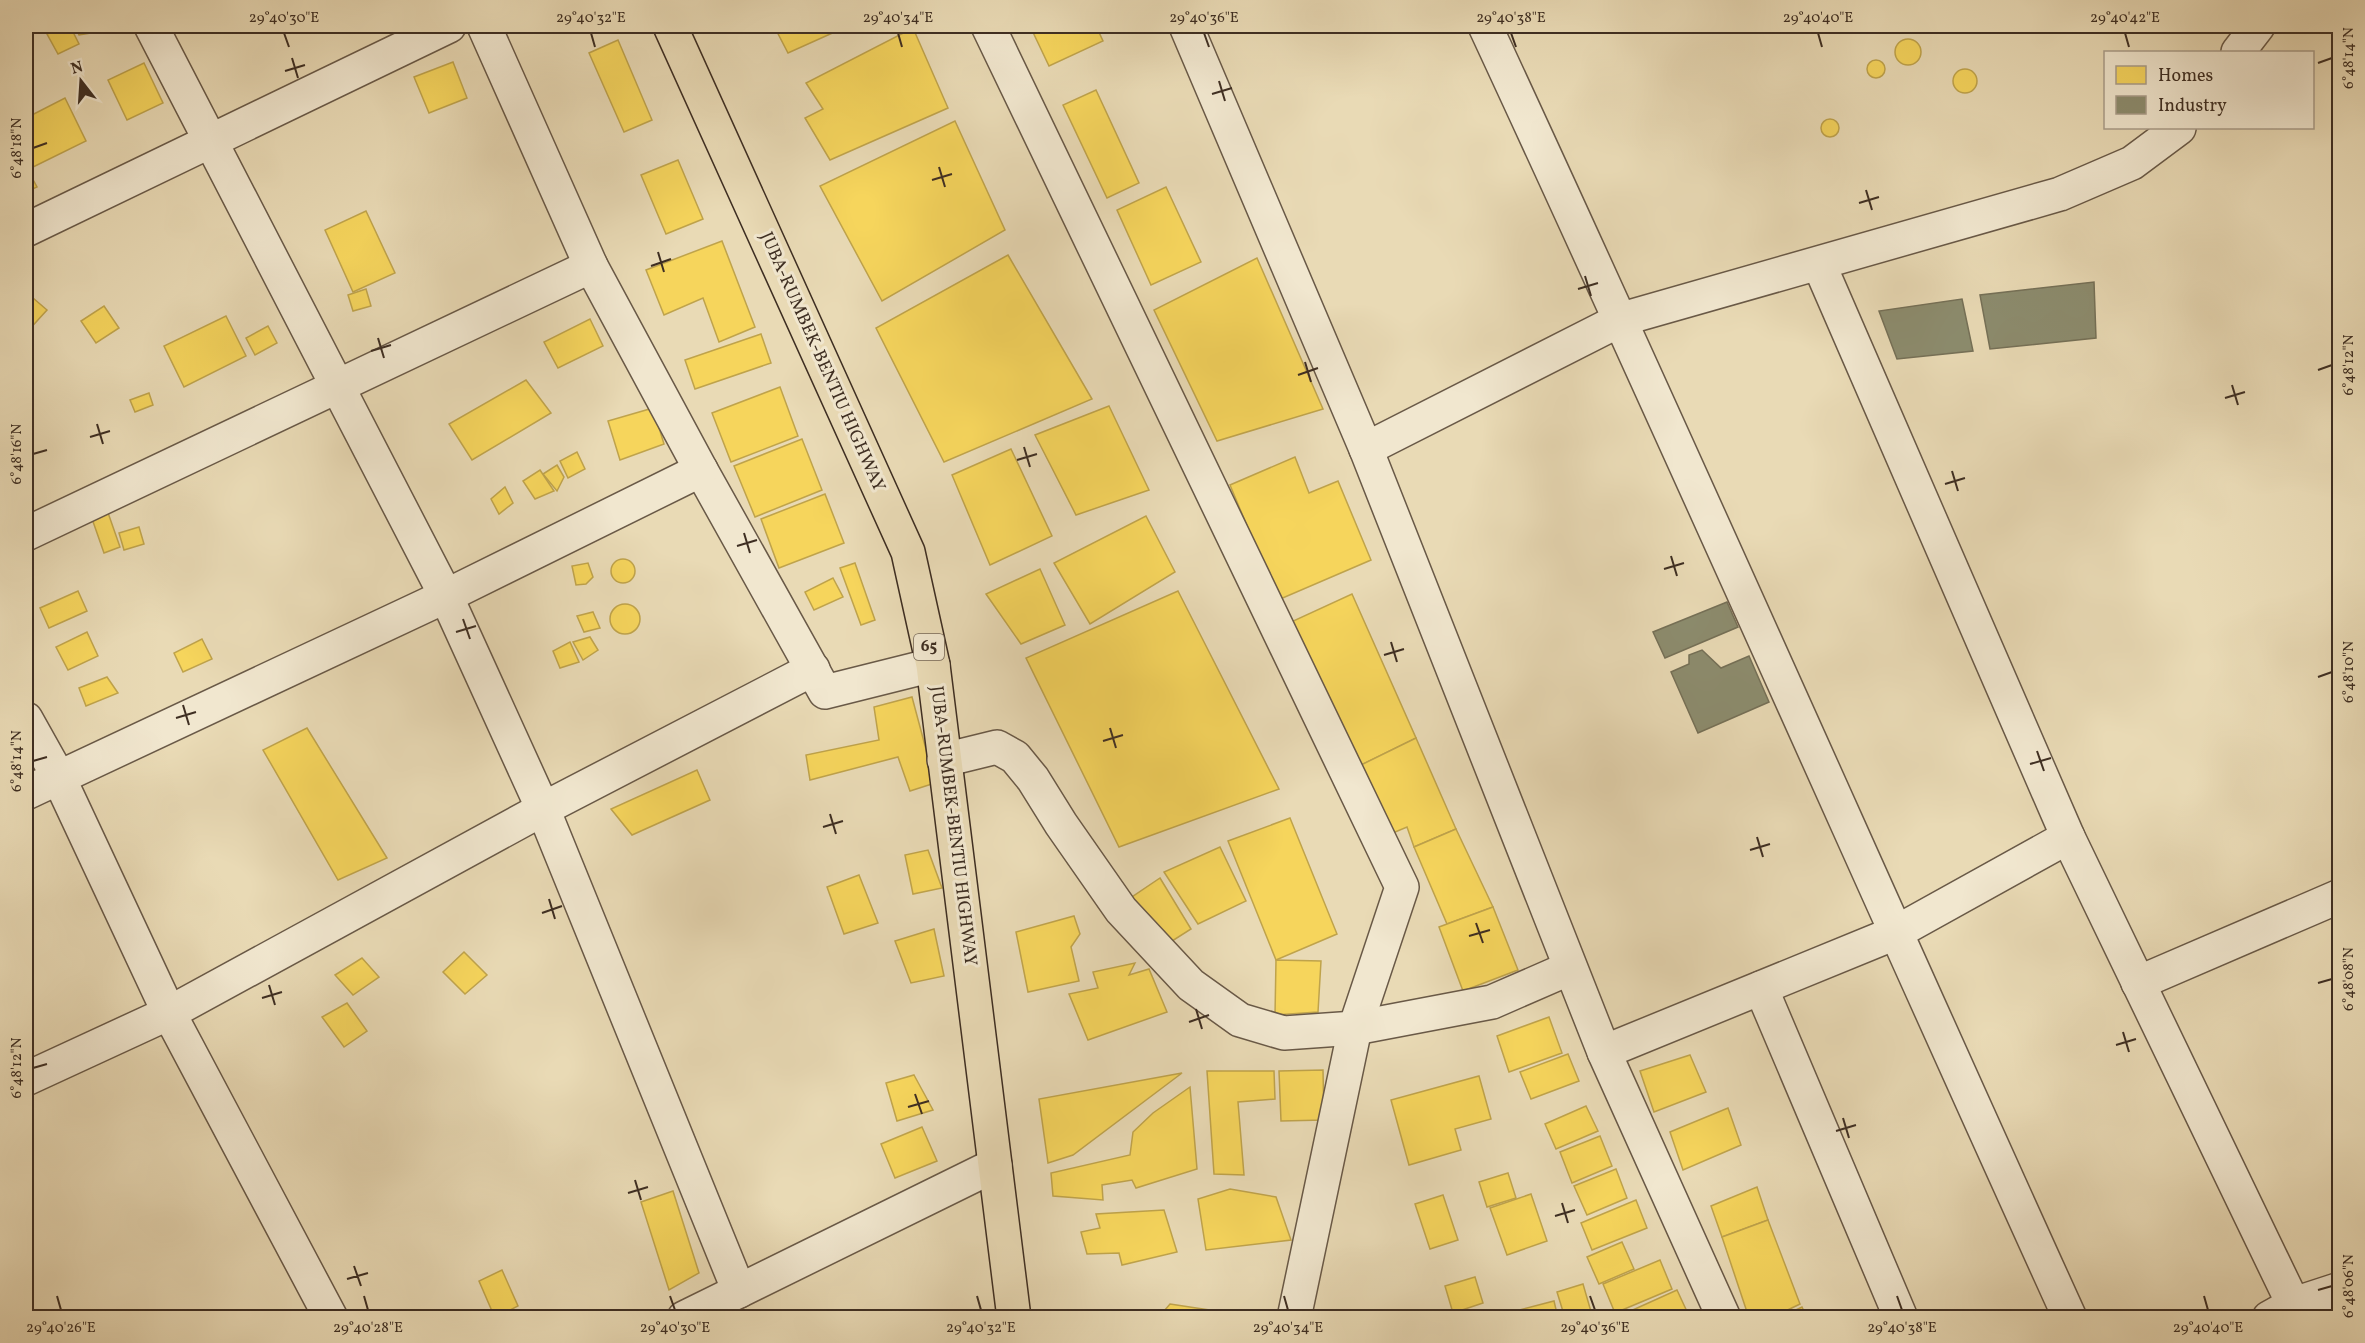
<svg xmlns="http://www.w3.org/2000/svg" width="2365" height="1343" font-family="Vollkorn,serif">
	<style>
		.homes { fill: #f6d55c; stroke: #bfa34b; stroke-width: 1.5 }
		.industry { fill: #8c8c6e; stroke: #757057; stroke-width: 1.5 }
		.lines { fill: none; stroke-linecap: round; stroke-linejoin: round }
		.minor-casing { stroke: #695947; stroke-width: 36 }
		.major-casing { stroke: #3e2e22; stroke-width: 36 }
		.minor { stroke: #f1e7cf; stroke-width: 33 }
		.major { stroke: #e9dab5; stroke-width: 33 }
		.ticks { fill: none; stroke: #3e2e22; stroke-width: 2 }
		.labels { text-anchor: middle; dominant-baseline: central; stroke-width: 6; stroke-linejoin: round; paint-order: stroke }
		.shield { fill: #f1e7cf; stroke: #746656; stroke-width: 1.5 }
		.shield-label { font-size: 16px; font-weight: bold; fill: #3e2e22 }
		.street-label { font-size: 18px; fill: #3e2e22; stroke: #f1e7cf }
		.neatline { fill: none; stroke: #3e2e22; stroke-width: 2 }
		.ticks-label { font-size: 15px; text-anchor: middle; fill: #3e2e22 }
	</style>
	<rect width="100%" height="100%" fill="#e9dab5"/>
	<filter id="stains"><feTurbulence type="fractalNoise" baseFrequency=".00333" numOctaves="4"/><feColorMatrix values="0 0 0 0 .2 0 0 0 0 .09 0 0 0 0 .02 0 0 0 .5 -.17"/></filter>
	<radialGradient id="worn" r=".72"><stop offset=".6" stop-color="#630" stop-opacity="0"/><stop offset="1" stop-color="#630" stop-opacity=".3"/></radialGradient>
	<g class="homes">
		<path d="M65 26H70L79 44 58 54 47 34Z"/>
		<path d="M75 26H115L116 29 79 35Z"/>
		<path d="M774 26H848L788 53Z"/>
		<path d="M1030 26H1096L1103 41 1049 66Z"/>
		<path d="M913 28 948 108 830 160 805 118 823 109 806 83Z"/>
		<circle cx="1908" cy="52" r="13"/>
		<path d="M618 40 652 120 624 132 589 53Z"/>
		<circle cx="1876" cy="69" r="9"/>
		<path d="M453 62 467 98 429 113 414 77Z"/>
		<path d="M144 63 163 103 127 120 108 80Z"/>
		<circle cx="1965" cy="81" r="12"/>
		<path d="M1096 90 1139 183 1107 198 1063 105Z"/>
		<path d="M65 98 86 141 27 170 26 118Z"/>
		<circle cx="1830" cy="128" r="9"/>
		<path d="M955 121 1005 230 882 301 820 186Z"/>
		<path d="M678 160 703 219 666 234 641 175Z"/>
		<path d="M31 176 37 187 26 192V179Z"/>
		<path d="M1166 187 1201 262 1151 285 1117 210Z"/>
		<path d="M366 211 395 273 353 292 325 230Z"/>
		<path d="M722 241 755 327 719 342 703 298 664 315 646 270Z"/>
		<path d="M1008 255 1092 399 944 462 876 328Z"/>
		<path d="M1257 258 1323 409 1217 441 1154 310Z"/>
		<path d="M366 289 371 306 353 311 348 295Z"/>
		<path d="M26 292 47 310 27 332 26 331Z"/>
		<path d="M104 306 119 328 96 343 81 321Z"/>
		<path d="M226 316 246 356 184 387 164 346Z"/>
		<path d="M590 319 603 346 558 368 544 342Z"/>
		<path d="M268 326 277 343 255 355 246 338Z"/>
		<path d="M761 334 771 363 695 389 685 360Z"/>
		<path d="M526 380 551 413 472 460 449 424Z"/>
		<path d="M780 387 798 436 731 462 712 413Z"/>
		<path d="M149 393 153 405 135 412 130 400Z"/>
		<path d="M1109 406 1149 490 1076 515 1035 435Z"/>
		<path d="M653 408 664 444 620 460 608 421Z"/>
		<path d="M802 439 822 490 755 517 734 466Z"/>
		<path d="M1011 449 1052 536 990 565 952 475Z"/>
		<path d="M577 452 585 469 568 478 560 461Z"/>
		<path d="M1295 457 1309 493 1338 481 1371 560 1278 600 1230 485Z"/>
		<path d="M557 465 564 477 557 491 543 474Z"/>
		<path d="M540 470 554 491 535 499 523 481Z"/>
		<path d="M505 487 513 503 499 514 491 499Z"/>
		<path d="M825 494 844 543 779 568 761 519Z"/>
		<path d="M106 507 120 547 104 553 90 513Z"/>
		<path d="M1146 516 1175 572 1090 624 1054 563Z"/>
		<path d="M139 527 144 544 124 550 119 533Z"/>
		<circle cx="623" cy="571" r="12"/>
		<path d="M588 563 593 577 586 584 576 585 572 566Z"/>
		<path d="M855 563 875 620 861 625 840 568Z"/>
		<path d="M1040 569 1065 625 1021 644 986 594Z"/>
		<path d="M833 578 843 597 814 610 805 592Z"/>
		<path d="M78 591 87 611 49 628 40 608Z"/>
		<path d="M1178 591 1279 789 1119 847 1026 658Z"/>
		<path d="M1352 594 1416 738 1359 766 1291 622Z"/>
		<circle cx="625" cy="619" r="15"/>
		<path d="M593 612 600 628 584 632 577 616Z"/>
		<path d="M87 632 98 656 68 670 56 647Z"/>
		<path d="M590 637 598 650 583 660 573 642Z"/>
		<path d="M202 639 212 659 183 672 174 653Z"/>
		<path d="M570 642 579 662 560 668 553 651Z"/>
		<path d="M107 677 118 693 86 706 79 688Z"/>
		<path d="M912 697 935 783 910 791 898 757 810 780 806 755 879 740 874 707Z"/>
		<path d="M307 728 387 858 338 880 263 750Z"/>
		<path d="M1416 738 1456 829 1414 847 1407 827 1388 835 1359 766Z"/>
		<path d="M697 770 710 800 632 835 611 809Z"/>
		<path d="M1290 818 1337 934 1276 960 1228 841Z"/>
		<path d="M1456 829 1493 907 1447 924 1414 847Z"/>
		<path d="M1220 847 1246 901 1198 924 1164 872Z"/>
		<path d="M928 850 942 888 913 894 905 855Z"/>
		<path d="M859 875 878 923 844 934 827 887Z"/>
		<path d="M1160 878 1191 929 1169 943 1129 899Z"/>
		<path d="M1493 907 1518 970 1463 991 1439 927Z"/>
		<path d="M1074 916 1080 934 1071 947 1079 981 1028 992 1016 932Z"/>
		<path d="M934 929 944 976 911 983 895 941Z"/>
		<path d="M464 952 487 975 465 994 443 972Z"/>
		<path d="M362 958 379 977 353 995 335 975Z"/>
		<path d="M1276 960 1321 961 1318 1012 1275 1015Z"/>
		<path d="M1135 963 1129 975 1149 969 1167 1012 1088 1040 1069 994 1098 988 1093 972Z"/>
		<path d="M347 1003 367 1031 344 1047 322 1017Z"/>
		<path d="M1549 1017 1562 1053 1509 1072 1497 1036Z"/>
		<path d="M1568 1054 1579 1081 1531 1099 1520 1072Z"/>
		<path d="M1690 1055 1706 1092 1654 1112 1640 1071Z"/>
		<path d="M1323 1070 1324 1120 1281 1121 1279 1071Z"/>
		<path d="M1207 1071H1274L1275 1099 1238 1102 1244 1175 1214 1174Z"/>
		<path d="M1182 1073 1073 1155 1048 1163 1039 1099Z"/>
		<path d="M914 1075 933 1110 897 1121 886 1083Z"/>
		<path d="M1479 1076 1491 1119 1455 1129 1461 1150 1409 1165 1391 1100Z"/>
		<path d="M1190 1087 1197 1169 1136 1188 1132 1180 1102 1185 1103 1200 1053 1196 1051 1173 1130 1155 1133 1132 1153 1113Z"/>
		<path d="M1586 1106 1598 1131 1556 1149 1545 1124Z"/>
		<path d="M1728 1108 1741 1145 1683 1170 1670 1132Z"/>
		<path d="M922 1127 937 1161 895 1178 881 1144Z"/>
		<path d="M1600 1136 1612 1166 1572 1183 1560 1152Z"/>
		<path d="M1616 1169 1627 1198 1587 1215 1574 1186Z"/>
		<path d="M1508 1173 1516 1198 1487 1207 1479 1182Z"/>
		<path d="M1757 1187 1768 1220 1722 1237 1711 1206Z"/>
		<path d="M1230 1189 1276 1197 1291 1240 1206 1250 1198 1199Z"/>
		<path d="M673 1191 699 1273 669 1290 641 1202Z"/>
		<path d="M1531 1194 1547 1241 1507 1255 1490 1208Z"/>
		<path d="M1443 1195 1458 1240 1430 1249 1415 1204Z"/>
		<path d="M1636 1200 1647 1228 1592 1250 1581 1223Z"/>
		<path d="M1164 1210 1177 1252 1122 1265 1119 1253 1087 1254 1081 1232 1100 1228 1096 1214Z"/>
		<path d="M1768 1220 1800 1304 1771 1318H1749L1722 1237Z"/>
		<path d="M1622 1242 1634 1269 1599 1284 1587 1257Z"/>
		<path d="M1660 1260 1672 1289 1615 1313 1603 1284Z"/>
		<path d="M502 1270 518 1306 495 1318 479 1281Z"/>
		<path d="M1475 1277 1483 1303 1453 1313 1445 1286Z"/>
		<path d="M1583 1284 1592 1315 1565 1318 1557 1292Z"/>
		<path d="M1677 1290 1690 1318H1615Z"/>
		<path d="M1554 1301 1558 1318H1509L1508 1313Z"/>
		<path d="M1170 1304 1249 1316 1254 1318H1158Z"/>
		<path d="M1802 1307 1807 1318H1779Z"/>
		<path d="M1489 1310 1491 1318H1467Z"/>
	</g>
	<g class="industry">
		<path d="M2094 282 2096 338 1990 349 1980 295Z"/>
		<path d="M1962 299 1973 351 1897 359 1879 311Z"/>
		<path d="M1727 602 1738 627 1665 658 1653 632Z"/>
		<path d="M1702 650 1721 668 1749 656 1769 702 1698 733 1671 672 1689 664V655Z"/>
	</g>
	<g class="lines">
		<g class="minor-casing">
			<g id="minor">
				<path d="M151 26 446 596 543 809 739 1291"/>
				<path d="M484 26 591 266 701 470 825 692 933 665"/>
				<path d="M988 26 1402 887 1355 1028 1294 1318"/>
				<path d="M1186 26 1366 449 1604 1052 1724 1318"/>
				<path d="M1485 26C1684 454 1874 887 2070 1318"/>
				<path d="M2238 52 2258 26"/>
				<path d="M26 230 449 26"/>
				<path d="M1819 264 2068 837 2300 1318"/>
				<path d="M1366 449 1622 319 2060 194 2132 163 2179 128"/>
				<path d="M26 534 591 266"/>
				<path d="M26 719 59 778 169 1013 331 1318"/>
				<path d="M944 760 997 747 1015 757 1033 779 1061 824 1121 910 1191 985 1240 1020 1284 1033 1355 1028 1492 1002 1570 968"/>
				<path d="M26 793 446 596 701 470"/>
				<path d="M2138 983 2340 896"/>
				<path d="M1761 988 1901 1318"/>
				<path d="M1604 1052 1895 933 2068 837"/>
				<path d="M26 1079 169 1013 543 809 813 669"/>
				<path d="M684 1318 995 1165"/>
				<path d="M2269 1318 2294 1304 2340 1289"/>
			</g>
		</g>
		<g class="major-casing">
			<path id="major" d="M670 26 908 552 933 665 1014 1318"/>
		</g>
		<use href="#minor" class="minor"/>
		<use href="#major" class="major"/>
	</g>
	<path class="ticks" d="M284 33 289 47M591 33 595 47M898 33 902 47M1204 33 1209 47M1511 33 1516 47M1818 33 1822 47M2125 33 2129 47M292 58 298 78M2318 63 2332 58M285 71 305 65M1219 81 1225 101M1212 94 1232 88M33 148 47 143M939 167 945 187M932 180 952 174M1866 190 1872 210M1859 203 1879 197M658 252 664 272M651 266 671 259M1585 276 1591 296M1578 289 1598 283M378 338 384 358M371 351 391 345M1305 362 1311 382M2318 370 2332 365M1298 375 1318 368M2232 385 2238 405M2225 398 2245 392M97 424 103 444M90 437 110 431M1024 447 1030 467M33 454 47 450M1017 460 1037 454M1952 471 1958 491M1945 484 1965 478M744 533 750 553M737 546 757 540M1671 556 1677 576M1664 569 1684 563M463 619 470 639M456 632 476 626M1391 642 1397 662M1384 655 1404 649M2318 677 2332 672M183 705 189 725M176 718 196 712M1110 728 1116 748M1103 741 1123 735M2037 751 2044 771M33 761 47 757M2030 764 2051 758M830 814 836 834M823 827 843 821M1757 837 1763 857M1750 850 1770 844M549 899 555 919M542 913 562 906M1476 923 1483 943M1469 936 1490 930M2318 983 2332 979M269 985 275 1005M262 998 282 992M1196 1009 1202 1029M1189 1022 1209 1015M2123 1032 2129 1052M2116 1045 2136 1039M33 1068 47 1064M915 1094 922 1114M908 1107 929 1101M1843 1118 1849 1138M1836 1131 1856 1125M635 1180 641 1200M628 1193 648 1187M1562 1203 1568 1223M1555 1216 1575 1210M354 1266 361 1286M347 1279 368 1273M2318 1290 2332 1286M57 1296 61 1310M364 1296 368 1310M670 1296 675 1310M977 1296 981 1310M1284 1296 1288 1310M1590 1296 1595 1310M1897 1296 1902 1310M2204 1296 2208 1310"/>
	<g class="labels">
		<rect class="shield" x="914" y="634" width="30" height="26" rx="4.5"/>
		<g class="shield-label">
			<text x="929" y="647">65</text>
		</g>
		<g class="street-label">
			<text transform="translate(822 362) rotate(66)">JUBA-RUMBEK-BENTIU HIGHWAY</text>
			<text transform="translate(953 826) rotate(83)">JUBA-RUMBEK-BENTIU HIGHWAY</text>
		</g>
	</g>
	<rect width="2365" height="1343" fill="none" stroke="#e9dab5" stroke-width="66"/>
	<rect x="2104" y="51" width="210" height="78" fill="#f1e7cf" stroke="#a99d8a" stroke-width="1.5"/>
	<rect x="2116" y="66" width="30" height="18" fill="#f6d55c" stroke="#a99d8a" stroke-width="1.5"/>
	<text x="2158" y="81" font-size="18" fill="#3e2e22">Homes</text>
	<rect x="2116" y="96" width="30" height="18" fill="#8c8c6e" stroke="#a99d8a" stroke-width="1.5"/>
	<text x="2158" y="111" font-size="18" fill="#3e2e22">Industry</text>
	<g transform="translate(81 81) rotate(343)" stroke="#f1e7cf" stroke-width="4.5" paint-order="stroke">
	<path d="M0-4.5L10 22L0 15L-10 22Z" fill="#3e2e22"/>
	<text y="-9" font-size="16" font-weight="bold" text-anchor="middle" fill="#3e2e22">N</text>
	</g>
	<rect x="33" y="33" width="2299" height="1277" class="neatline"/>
	<g class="ticks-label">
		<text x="284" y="22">29°40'30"E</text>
		<text x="591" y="22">29°40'32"E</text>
		<text x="898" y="22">29°40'34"E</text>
		<text x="1204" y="22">29°40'36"E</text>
		<text x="1511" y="22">29°40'38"E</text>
		<text x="1818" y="22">29°40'40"E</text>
		<text x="2125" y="22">29°40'42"E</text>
		<text transform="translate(2348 58) rotate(-90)" y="5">6°48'14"N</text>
		<text transform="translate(16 148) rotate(-90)" y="5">6°48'18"N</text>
		<text transform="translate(2348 365) rotate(-90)" y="5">6°48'12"N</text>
		<text transform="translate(16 454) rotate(-90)" y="5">6°48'16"N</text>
		<text transform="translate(2348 672) rotate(-90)" y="5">6°48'10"N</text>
		<text transform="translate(16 761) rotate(-90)" y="5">6°48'14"N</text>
		<text transform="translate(2348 979) rotate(-90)" y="5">6°48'08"N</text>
		<text transform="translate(16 1068) rotate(-90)" y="5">6°48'12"N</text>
		<text transform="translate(2348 1286) rotate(-90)" y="5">6°48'06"N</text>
		<text x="61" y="1332">29°40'26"E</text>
		<text x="368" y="1332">29°40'28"E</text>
		<text x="675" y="1332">29°40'30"E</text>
		<text x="981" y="1332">29°40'32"E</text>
		<text x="1288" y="1332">29°40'34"E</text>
		<text x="1595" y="1332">29°40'36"E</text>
		<text x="1902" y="1332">29°40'38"E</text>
		<text x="2208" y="1332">29°40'40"E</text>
	</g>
	<rect width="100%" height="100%" filter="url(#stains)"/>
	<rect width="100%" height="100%" fill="url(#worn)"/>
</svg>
